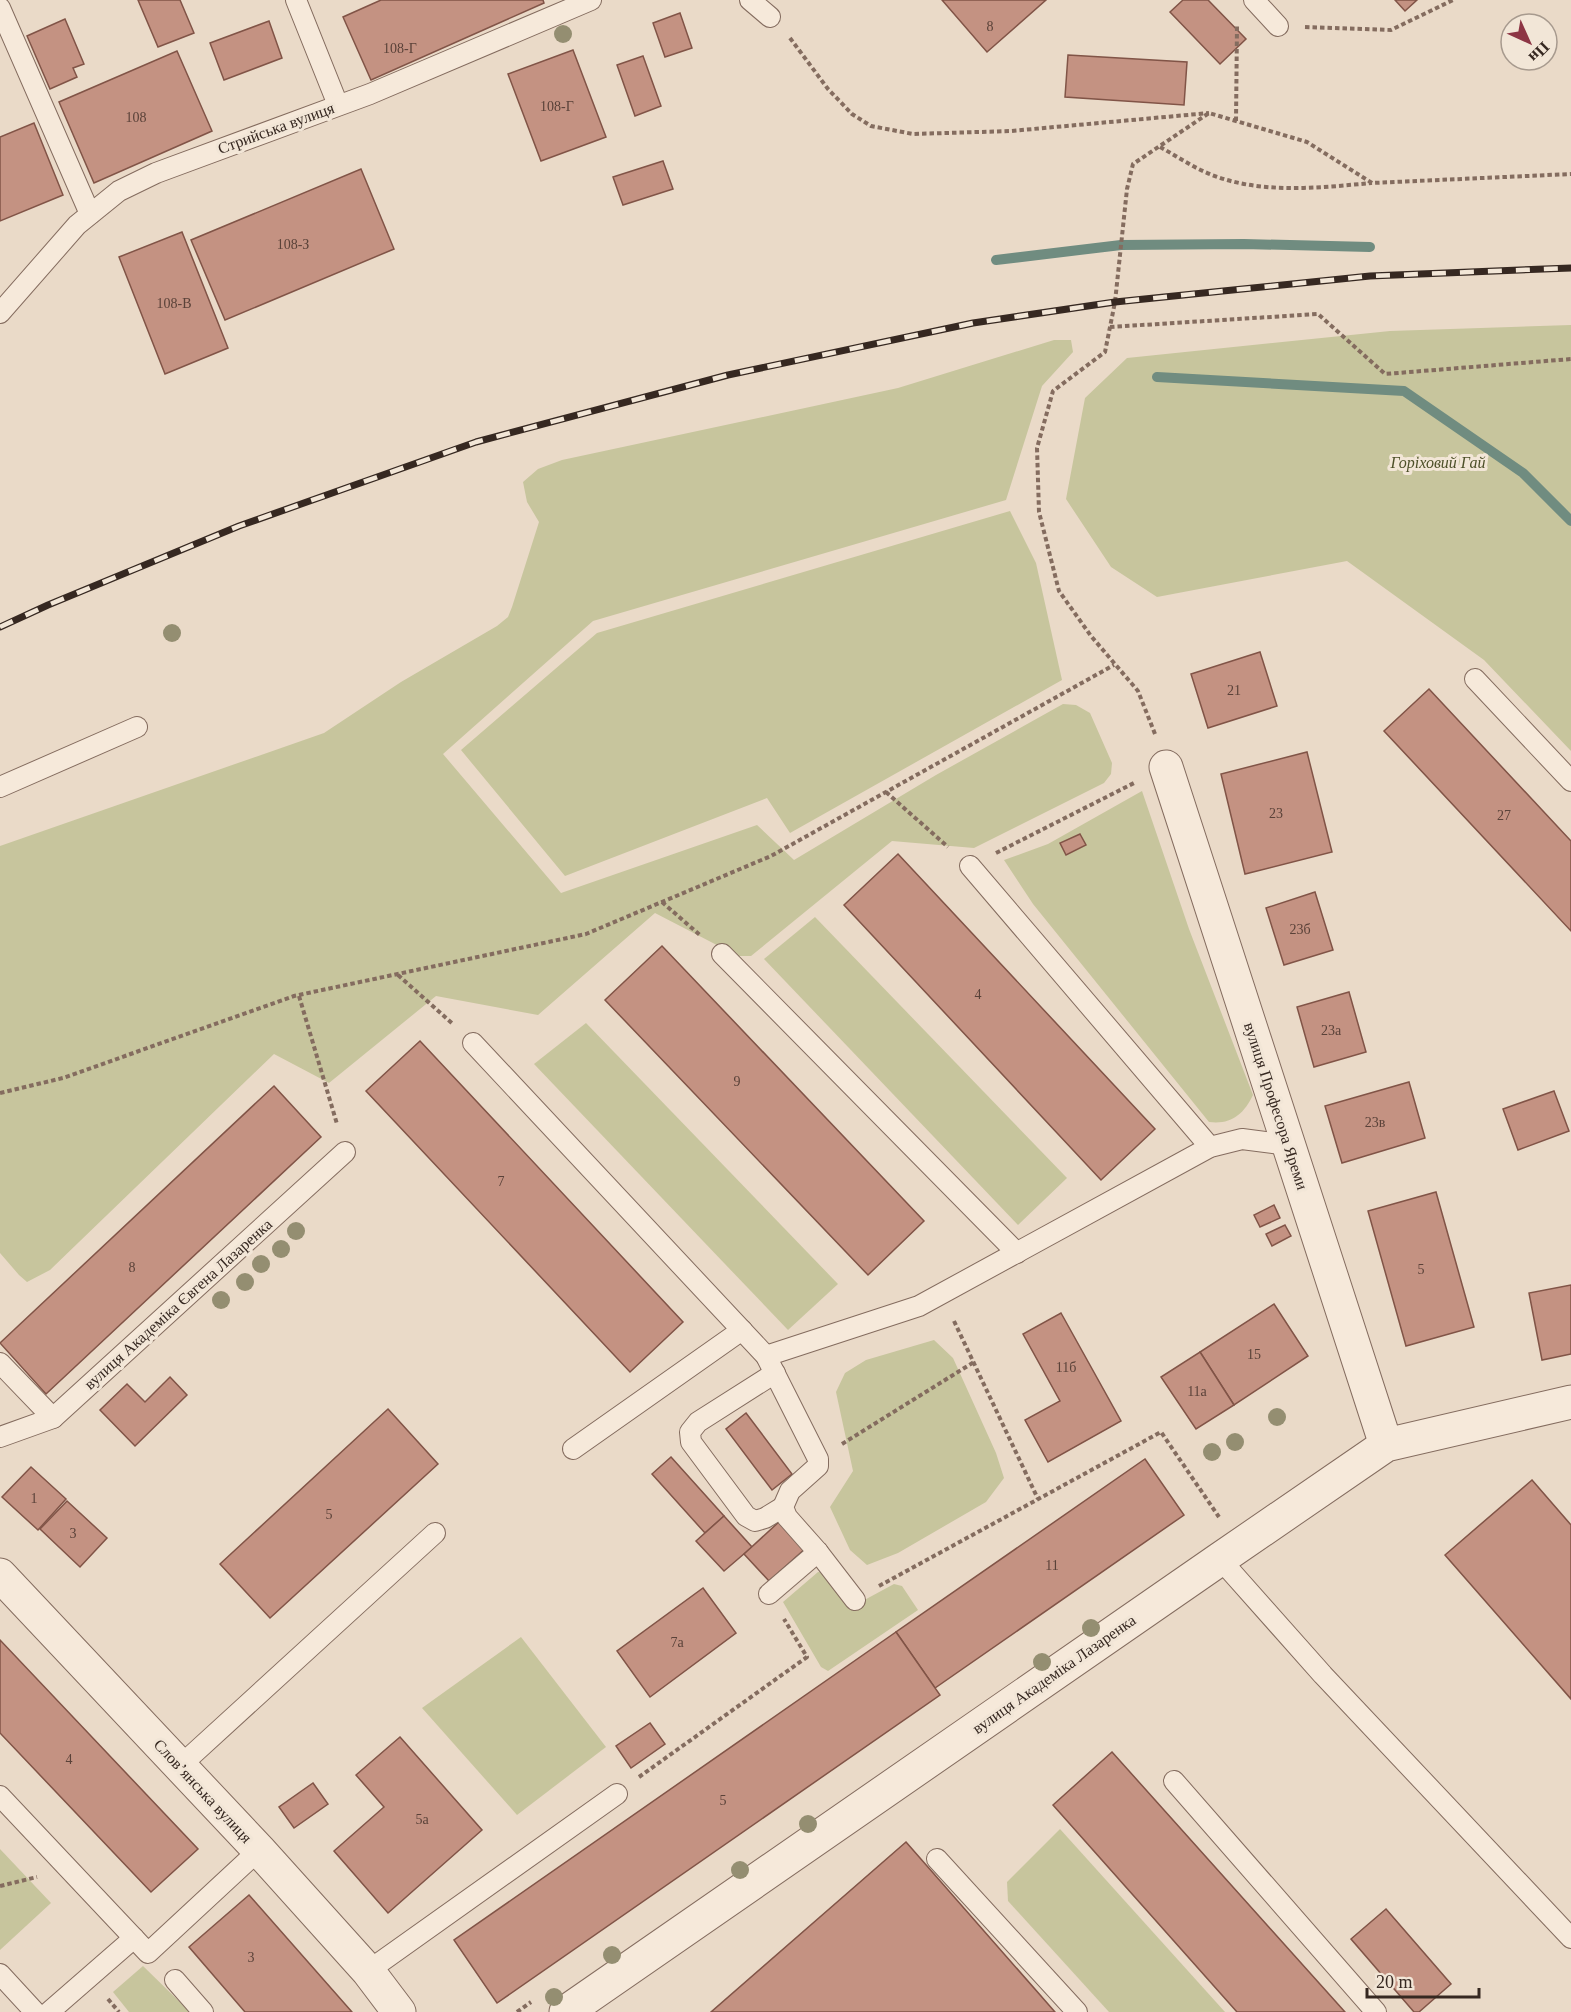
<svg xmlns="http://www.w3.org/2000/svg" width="1571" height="2012" font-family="'Times New Roman',serif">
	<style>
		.green { fill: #c7c59d }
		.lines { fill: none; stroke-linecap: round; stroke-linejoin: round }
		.stream { stroke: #708c80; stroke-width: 10 }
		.building { fill: #c49282; stroke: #815447; stroke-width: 1.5 }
		.lane-casing { stroke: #846c5f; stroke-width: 22 }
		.street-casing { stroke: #846c5f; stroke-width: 35 }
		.path { stroke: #846c5f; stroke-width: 4; stroke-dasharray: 4.5 3; stroke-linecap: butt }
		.lane { stroke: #f6e9da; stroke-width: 20 }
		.street { stroke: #f6e9da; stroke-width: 33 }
		.rail-casing { stroke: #362821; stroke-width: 7 }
		.rail { stroke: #f2e6d7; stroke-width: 4.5; stroke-dasharray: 14; stroke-linecap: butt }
		.tree { fill: #948e71 }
		.labels { text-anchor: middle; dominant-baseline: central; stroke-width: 6; stroke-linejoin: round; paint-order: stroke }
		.number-label { font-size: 14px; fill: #5a4239 }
		.street-label { font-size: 16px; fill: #362821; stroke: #f2e6d7 }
		.park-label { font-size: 16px; font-style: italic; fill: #4d5029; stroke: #f2e6d7 }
	</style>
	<rect width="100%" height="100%" fill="#eadac8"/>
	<g class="green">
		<path d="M1571 325V751L1484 660 1347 561 1157 597 1111 567 1066 499 1085 398 1127 358 1390 331Z"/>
		<path d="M1054 340H1071L1073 352 1042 386 1006 500 593 621 443 754 561 893 757 825 794 860 936 775 1063 704 1076 705 1090 713 1112 763 1111 774 1104 783 974 848 892 841 751 956H738L655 913 538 1015 436 996 329 1083 274 1054 50 1270 27 1282 19 1275 0 1253V846L324 733 401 682 497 626 508 617 512 607 539 522 527 502 523 482 538 469 562 460 898 388Z"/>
		<path d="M1010 511 1036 563 1062 680 790 833 767 798 565 876 461 750 597 633Z"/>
		<path d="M1142 791 1189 929 1253 1095C1244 1114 1231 1125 1209 1122L1033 904 1004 860 1048 844Z"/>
		<path d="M815 917 1067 1178 1018 1225 764 959Z"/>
		<path d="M586 1023 838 1284 788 1330 534 1064Z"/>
		<path d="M934 1340 953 1358 996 1453 1004 1478 986 1502 898 1553 867 1565 850 1550 830 1507 853 1471 836 1392 845 1373 866 1360Z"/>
		<path d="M818 1572 828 1573 857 1604 894 1584 902 1586 918 1610 828 1671 821 1667 783 1602Z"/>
		<path d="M521 1637 606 1747 517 1815 422 1708Z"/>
		<path d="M1060 1829 1225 2012H1109L1008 1901 1007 1882Z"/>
		<path d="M0 1849 51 1903 0 1950Z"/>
		<path d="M143 1966 190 2012H129L113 1992Z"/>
	</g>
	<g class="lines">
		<g class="stream">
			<path d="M996 260 1121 245 1244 244 1370 247"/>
			<path d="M1157 377 1404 391 1523 473 1571 521"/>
		</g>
	</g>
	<g class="building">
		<path d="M138 0H180L194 33 158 47Z"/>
		<path d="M381 0H543L544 3 371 80 343 17Z"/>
		<path d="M942 0H1046L987 52Z"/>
		<path d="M1183 0H1208L1246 39 1220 64 1170 12Z"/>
		<path d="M1395 0H1417L1405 11Z"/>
		<path d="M680 13 692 48 665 57 653 23Z"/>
		<path d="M65 19 84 64 73 68 77 77 50 89 27 36Z"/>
		<path d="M269 21 282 58 224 80 210 43Z"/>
		<path d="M573 50 606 137 541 161 508 74Z"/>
		<path d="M177 51 212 131 94 183 59 102Z"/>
		<path d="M1068 55 1187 62 1184 105 1065 97Z"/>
		<path d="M643 56 661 106 635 116 617 65Z"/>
		<path d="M34 123 63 195 0 221V137Z"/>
		<path d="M663 161 673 189 623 205 613 177Z"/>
		<path d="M361 169 394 249 225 320 191 240Z"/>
		<path d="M182 232 228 348 165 374 119 257Z"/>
		<path d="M1260 652 1277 706 1208 728 1191 674Z"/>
		<path d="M1429 689 1571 841V931L1384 731Z"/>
		<path d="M1307 752 1332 852 1245 874 1221 774Z"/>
		<path d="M1080 834 1086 845 1066 855 1060 843Z"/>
		<path d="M898 854 1155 1129 1101 1180 844 905Z"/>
		<path d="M1315 892 1333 950 1284 965 1266 908Z"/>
		<path d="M662 946 924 1221 868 1275 605 1000Z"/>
		<path d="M1349 992 1366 1052 1314 1067 1297 1007Z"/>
		<path d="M420 1041 683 1322 630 1372 366 1091Z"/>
		<path d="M1409 1082 1425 1138 1342 1163 1325 1106Z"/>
		<path d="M274 1086 321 1137 46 1394 0 1343Z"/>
		<path d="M1554 1091 1569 1131 1518 1150 1503 1109Z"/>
		<path d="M1436 1192 1474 1327 1406 1346 1368 1211Z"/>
		<path d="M1274 1205 1280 1218 1260 1227 1254 1215Z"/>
		<path d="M1285 1225 1291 1236 1272 1246 1266 1234Z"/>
		<path d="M1571 1285V1354L1542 1360 1529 1293Z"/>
		<path d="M1274 1304 1308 1356 1234 1405 1200 1352Z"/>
		<path d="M1061 1313 1121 1421 1048 1462 1025 1420 1060 1401 1023 1334Z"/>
		<path d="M1200 1352 1234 1405 1196 1429 1161 1377Z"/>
		<path d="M170 1377 187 1395 135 1446 100 1410 127 1384 145 1402Z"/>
		<path d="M388 1409 438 1464 270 1618 220 1564Z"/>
		<path d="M746 1413 792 1474 772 1490 726 1429Z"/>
		<path d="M671 1457 724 1516 705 1533 652 1474Z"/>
		<path d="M1145 1459 1184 1515 935 1688 896 1632Z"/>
		<path d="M31 1467 66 1499 38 1530 2 1497Z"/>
		<path d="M1532 1480 1571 1525V1699L1445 1555Z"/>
		<path d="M67 1501 107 1538 80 1567 40 1529Z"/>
		<path d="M724 1516 752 1547 724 1571 696 1541Z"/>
		<path d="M781 1520 806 1548 769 1581 744 1554Z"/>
		<path d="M703 1588 736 1633 650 1697 617 1651Z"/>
		<path d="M896 1632 940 1695 497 2003 454 1940Z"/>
		<path d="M0 1640 198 1849 151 1892 0 1733Z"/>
		<path d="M650 1723 665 1744 631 1768 616 1746Z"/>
		<path d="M400 1737 482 1830 388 1913 334 1851 384 1807 356 1775Z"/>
		<path d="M1112 1752 1345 2012H1237L1053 1805Z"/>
		<path d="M313 1783 328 1804 294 1828 279 1807Z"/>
		<path d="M906 1842 1055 2012H711Z"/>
		<path d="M249 1895 352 2012H245L189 1947Z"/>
		<path d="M1386 1909 1451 1984 1419 2012H1414L1351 1939Z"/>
	</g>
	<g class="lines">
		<g class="lane-casing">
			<g id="lane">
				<path d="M296 0 338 105"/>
				<path d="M750 0 770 17"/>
				<path d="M1254 0 1278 26"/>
				<path d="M0 8 90 214"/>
				<path d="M0 313 77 225 119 191 156 173 370 94 591 0"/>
				<path d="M1475 679 1571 781"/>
				<path d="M0 787 137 727"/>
				<path d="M970 866 1210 1147"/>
				<path d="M722 954 1017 1253"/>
				<path d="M473 1043 766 1356 818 1459V1466L790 1491 783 1507 787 1517 818 1552 855 1600"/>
				<path d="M766 1356 919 1306 1210 1147 1242 1139 1288 1145"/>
				<path d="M0 1363 53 1418"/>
				<path d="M775 1373 698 1422 690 1432 691 1442 746 1516 755 1521 765 1518 783 1507"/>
				<path d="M0 1437 53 1418 345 1152"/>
				<path d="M573 1449 742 1330"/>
				<path d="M1220 1559 1323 1675 1571 1938"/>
				<path d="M769 1594 818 1552"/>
				<path d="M180 1766 435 1533"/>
				<path d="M1174 1781 1376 2012"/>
				<path d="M0 1796 148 1953 259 1850"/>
				<path d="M937 1859 1077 2012"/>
				<path d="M368 1971 617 1794"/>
				<path d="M0 1974 35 2012"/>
				<path d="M175 1980 203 2012"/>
				<path d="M49 2012 134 1938"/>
			</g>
		</g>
		<g class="street-casing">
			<g id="street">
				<path d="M1166 767 1386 1445"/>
				<path d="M0 1575 259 1850 368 1971 399 2012"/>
				<path d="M566 2012 1220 1559 1386 1445 1571 1402"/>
			</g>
		</g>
		<g class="path">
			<path d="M1305 27 1391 30 1453 0"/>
			<path d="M790 38 828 89 852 114 871 126 913 134 1011 131 1209 113"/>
			<path d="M1236 121 1237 26"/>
			<path d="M1160 147C1175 155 1189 165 1205 172 1256 195 1317 188 1371 183"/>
			<path d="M1110 327 1318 314 1385 374 1571 359"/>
			<path d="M1155 734 1138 691 1091 636 1059 591 1039 512 1037 448 1053 391 1105 352 1115 302 1127 189 1133 164 1209 113 1307 142 1372 183 1571 174"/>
			<path d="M886 792 948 847"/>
			<path d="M996 853 1134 783"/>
			<path d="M662 902 701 936"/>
			<path d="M398 975 453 1024"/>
			<path d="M299 996 337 1124"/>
			<path d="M0 1093 63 1078 294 996 586 934 771 856 1114 665"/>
			<path d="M954 1321 1038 1499"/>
			<path d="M842 1444 974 1362"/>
			<path d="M879 1586 1161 1432 1219 1517"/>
			<path d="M639 1777 807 1657 784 1619"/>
			<path d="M0 1886 37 1877"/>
			<path d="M108 1999 119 2012"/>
			<path d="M517 2012 531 2002"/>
		</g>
		<use href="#lane" class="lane"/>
		<use href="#street" class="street"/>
		<g class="rail-casing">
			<path id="rail" d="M0 627 48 605 239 526 476 442 728 375 973 323 1115 302 1370 276 1571 268"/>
		</g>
		<use href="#rail" class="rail"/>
	</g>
	<g class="tree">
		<circle cx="563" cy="34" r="9"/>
		<circle cx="172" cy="633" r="9"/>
		<circle cx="296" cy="1231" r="9"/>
		<circle cx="281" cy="1249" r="9"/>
		<circle cx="261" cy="1264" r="9"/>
		<circle cx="245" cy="1282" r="9"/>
		<circle cx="221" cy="1300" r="9"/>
		<circle cx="1277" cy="1417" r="9"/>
		<circle cx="1235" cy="1442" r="9"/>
		<circle cx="1212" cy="1452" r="9"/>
		<circle cx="1091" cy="1628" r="9"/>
		<circle cx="1042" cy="1662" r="9"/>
		<circle cx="808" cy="1824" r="9"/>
		<circle cx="740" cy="1870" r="9"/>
		<circle cx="612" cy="1955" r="9"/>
		<circle cx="554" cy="1997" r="9"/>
	</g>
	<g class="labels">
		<g class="number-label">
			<text x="990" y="26">8</text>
			<text x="400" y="48">108-Г</text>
			<text x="557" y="106">108-Г</text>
			<text x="136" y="117">108</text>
			<text x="293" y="244">108-З</text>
			<text x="174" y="303">108-В</text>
			<text x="1234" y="690">21</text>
			<text x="1276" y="813">23</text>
			<text x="1504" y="815">27</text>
			<text x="1300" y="929">23б</text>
			<text x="978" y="994">4</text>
			<text x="1331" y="1030">23а</text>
			<text x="737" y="1081">9</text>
			<text x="1375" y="1122">23в</text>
			<text x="501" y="1181">7</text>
			<text x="132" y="1267">8</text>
			<text x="1421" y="1269">5</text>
			<text x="1254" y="1354">15</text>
			<text x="1066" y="1367">11б</text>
			<text x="1197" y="1391">11а</text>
			<text x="34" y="1498">1</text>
			<text x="329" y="1514">5</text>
			<text x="73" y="1533">3</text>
			<text x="1052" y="1565">11</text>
			<text x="677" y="1642">7а</text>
			<text x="69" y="1759">4</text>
			<text x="723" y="1800">5</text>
			<text x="422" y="1819">5а</text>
			<text x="251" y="1957">3</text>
		</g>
		<g class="street-label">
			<text transform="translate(276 128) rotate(-20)">Стрийська вулиця</text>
			<text transform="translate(1276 1106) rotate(72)">вулиця Професора Яреми</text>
			<text transform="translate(178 1304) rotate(-42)">вулиця Академіка Євгена Лазаренка</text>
			<text transform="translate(1054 1674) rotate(-35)">вулиця Академіка Лазаренка</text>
			<text transform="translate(203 1791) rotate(47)">Словʼянська вулиця</text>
		</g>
		<g class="park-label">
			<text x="1438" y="462">Горіховий Гай</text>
		</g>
	</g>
	<g transform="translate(1529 42) rotate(135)"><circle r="28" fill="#f2e6d7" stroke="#a79a8e" stroke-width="1.5"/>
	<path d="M0-4.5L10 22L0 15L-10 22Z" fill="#8d3544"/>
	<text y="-9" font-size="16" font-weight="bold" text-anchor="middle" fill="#362821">Пн</text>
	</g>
	<path d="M1367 1988v9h112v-9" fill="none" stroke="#362821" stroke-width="3"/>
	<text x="1376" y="1988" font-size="18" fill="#362821" stroke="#f2e6d7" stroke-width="4.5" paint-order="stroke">20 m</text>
</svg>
